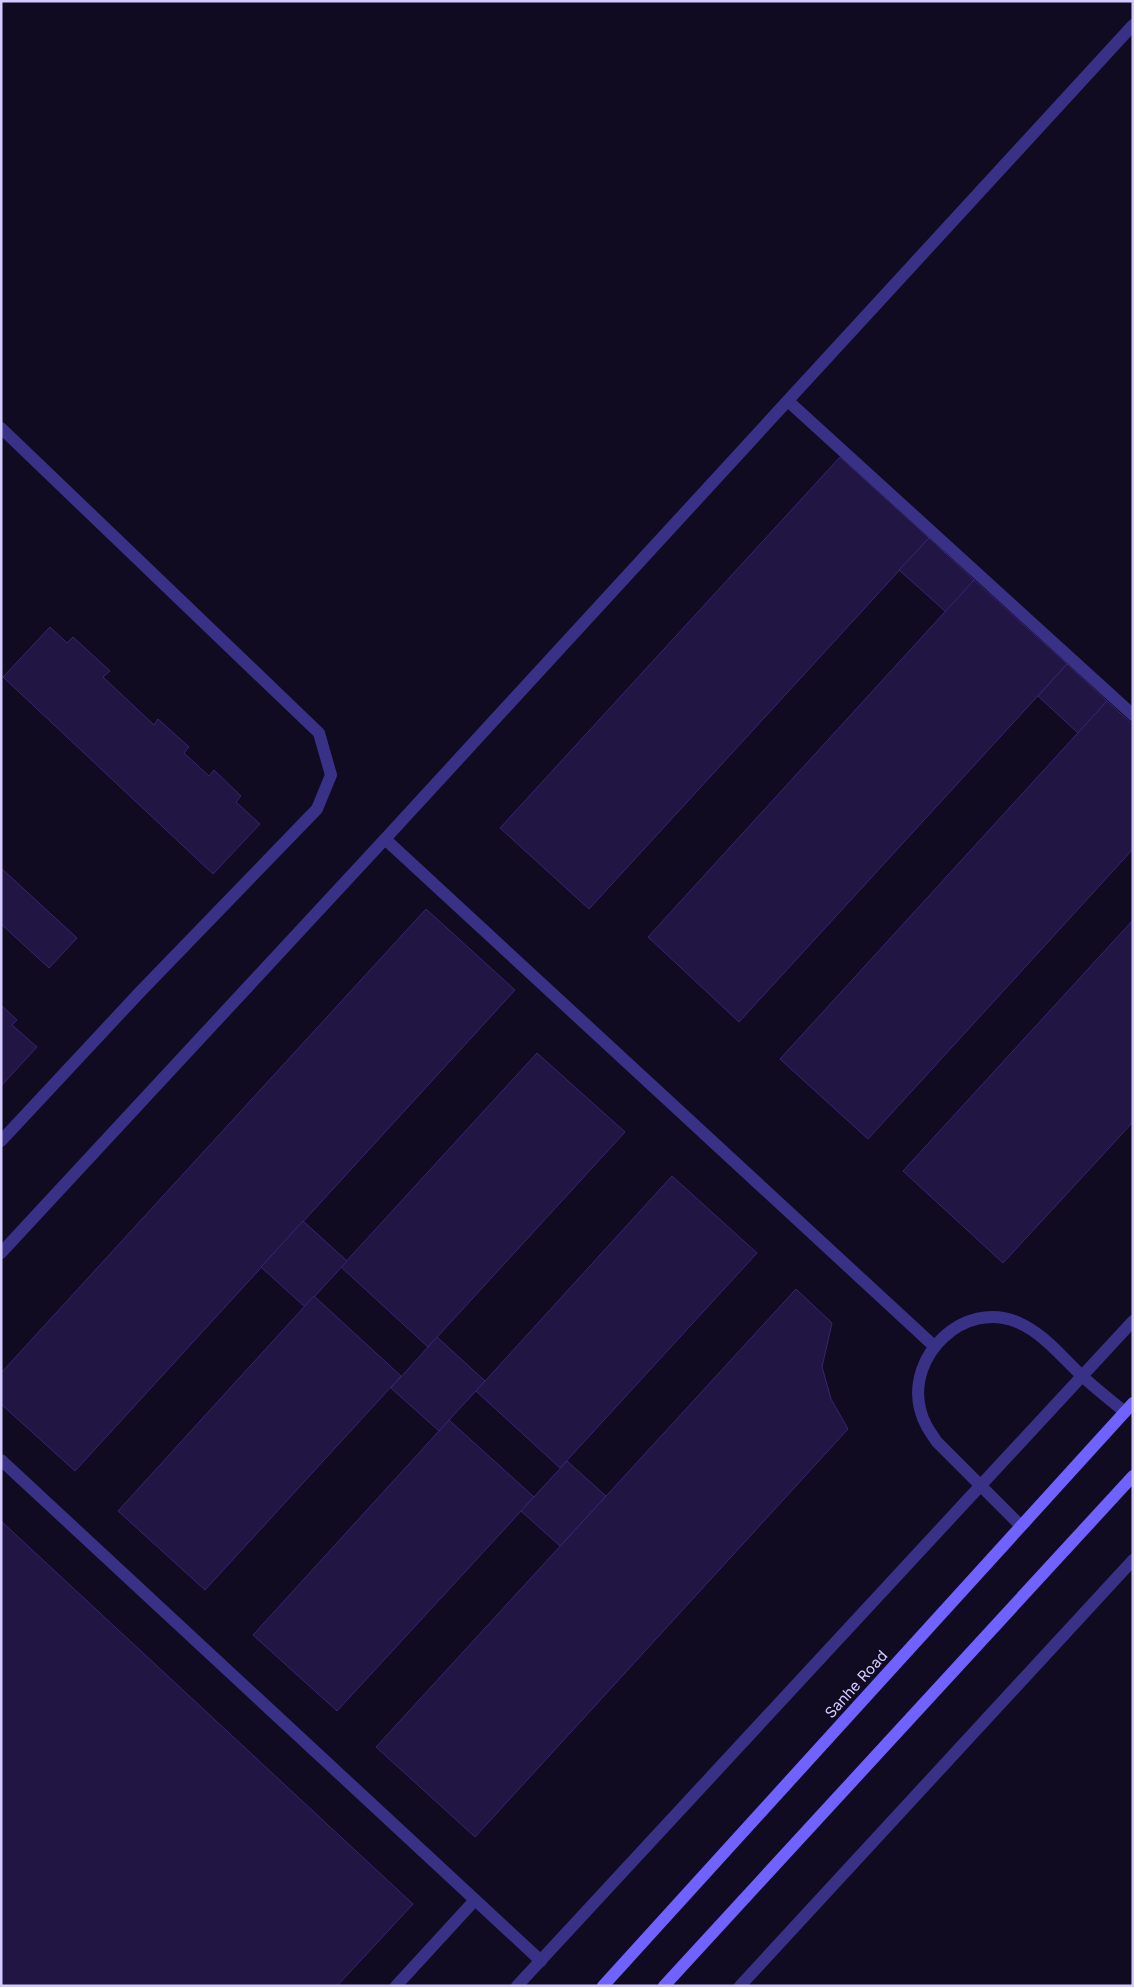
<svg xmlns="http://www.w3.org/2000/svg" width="1134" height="1987" font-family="Inter,sans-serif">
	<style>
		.building { fill: #211544; stroke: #392473 }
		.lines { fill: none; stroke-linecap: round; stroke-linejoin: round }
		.lane { stroke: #393185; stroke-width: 12 }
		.street { stroke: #393185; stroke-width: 12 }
		.secondary { stroke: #7062ff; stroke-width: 12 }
		.labels { text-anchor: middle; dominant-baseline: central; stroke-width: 4; stroke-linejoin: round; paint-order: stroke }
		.street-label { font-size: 15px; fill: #d4cbff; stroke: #100b21 }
	</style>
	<rect width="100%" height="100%" fill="#100b21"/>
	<g class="building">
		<path d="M840 457 929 538 589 909 500 828Z"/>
		<path d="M929 538 974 580 946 612 899 570Z"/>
		<path d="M974 580 1067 664 739 1022 648 937Z"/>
		<path d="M50 627 67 643 73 637 110 671 103 677 154 725 158 719 189 747 184 753 209 776 214 770 241 796 236 802 260 824 213 874 3 677Z"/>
		<path d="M1067 664 1107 701 1078 733 1038 696Z"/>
		<path d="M1107 701 1133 725V849L868 1139 780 1059Z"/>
		<path d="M1 868 77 938 49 968 1 924Z"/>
		<path d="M426 909 515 990 75 1471 1 1404V1373Z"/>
		<path d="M1133 920V1122L1003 1263 903 1171Z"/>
		<path d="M1 1005 17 1020 12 1025 37 1047 1 1086Z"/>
		<path d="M537 1053 625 1132 428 1347 341 1267Z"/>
		<path d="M672 1176 757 1253 560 1468 476 1391Z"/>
		<path d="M303 1221 347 1261 305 1307 261 1267Z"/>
		<path d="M796 1289 832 1323 822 1367 831 1399 848 1429 475 1837 376 1747Z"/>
		<path d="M314 1296 401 1376 205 1590 118 1511Z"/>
		<path d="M437 1337 485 1381 439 1431 391 1388Z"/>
		<path d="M449 1420 534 1497 337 1711 253 1635Z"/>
		<path d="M567 1461 606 1496 560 1546 521 1511Z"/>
		<path d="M1 1521 413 1904 337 1986H1Z"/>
	</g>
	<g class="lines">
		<g class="lane">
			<path d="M788 401 1133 715"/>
			<path d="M1 428 319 733 331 775 317 809 140 992 1 1141"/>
			<path d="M385 839 934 1346"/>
			<path d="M1021 1526 937 1442C930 1432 923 1422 920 1409 907 1355 964 1300 1017 1322 1043 1333 1061 1356 1081 1375 1095 1388 1110 1400 1125 1412"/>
			<path d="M396 1986 475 1900"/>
		</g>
		<g class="street">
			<path d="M1 1253 385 839 1133 25"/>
			<path d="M1 1460 541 1961"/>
			<path d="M517 1986 1133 1321"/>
			<path d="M740 1986 1133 1560"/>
		</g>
		<g class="secondary">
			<path d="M603 1986 1133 1403"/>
			<path d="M664 1986 1133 1476"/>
		</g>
	</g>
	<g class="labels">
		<g class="street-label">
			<text transform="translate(856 1684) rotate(-48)">Sanhe Road</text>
		</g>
	</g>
	<rect width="1134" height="1987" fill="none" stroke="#d4cbff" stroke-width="5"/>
</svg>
